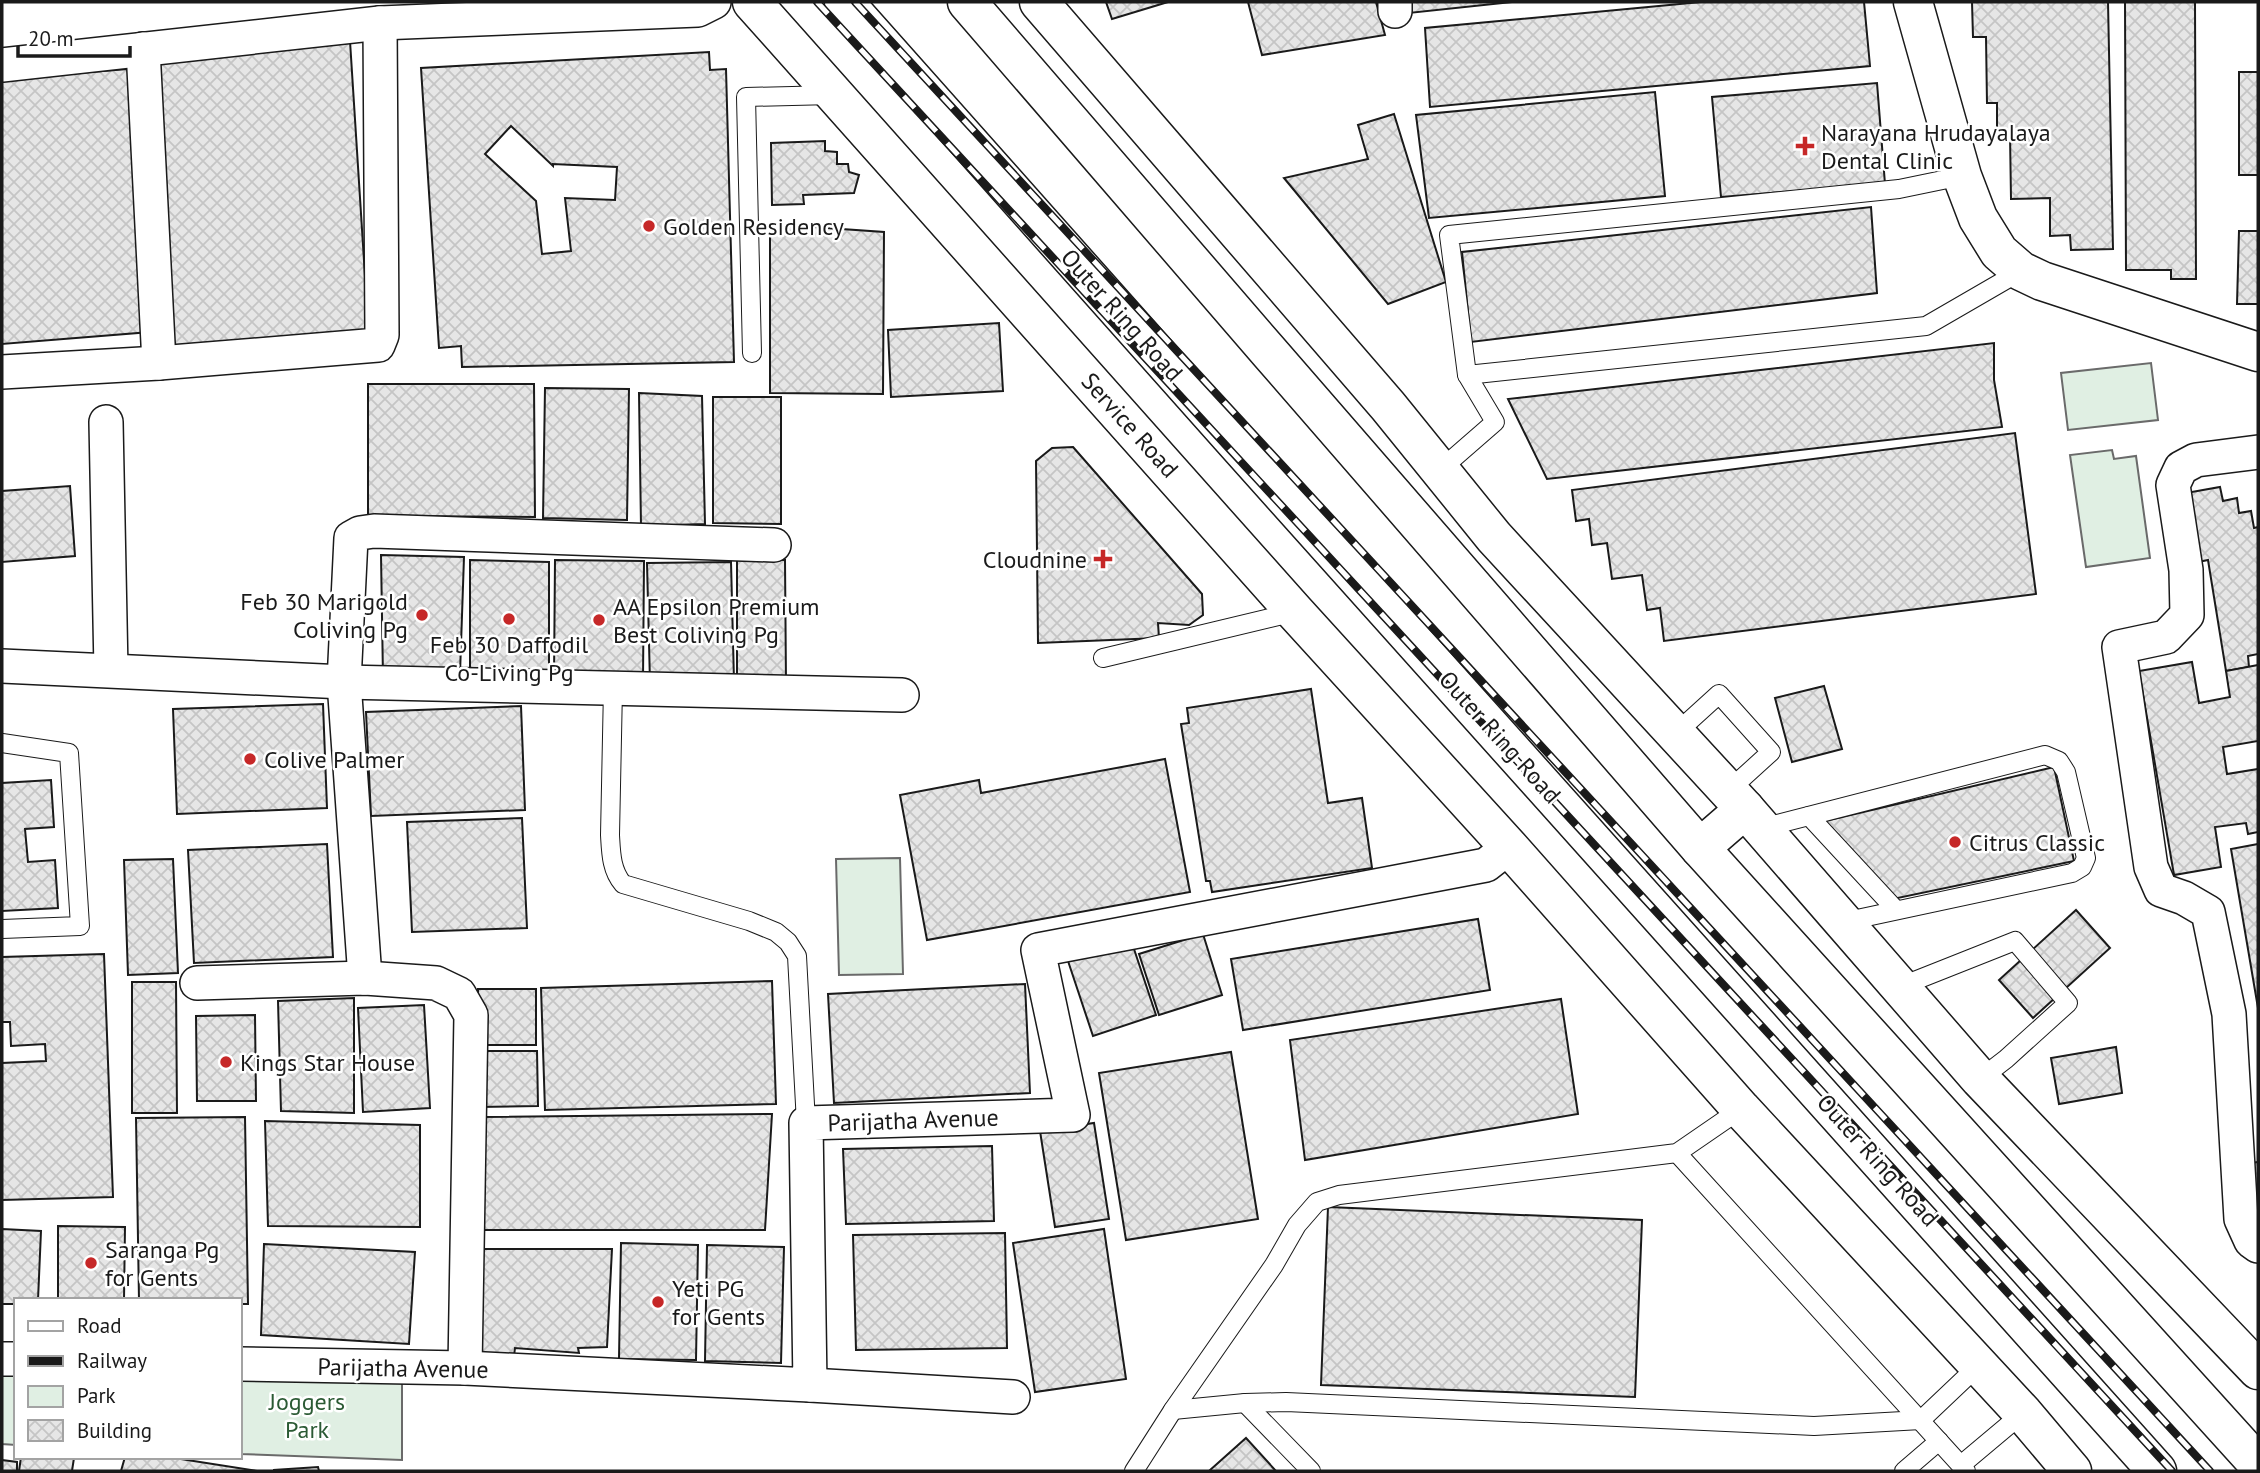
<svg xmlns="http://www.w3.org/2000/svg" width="2260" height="1473" font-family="'PT Sans',sans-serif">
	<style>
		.park { fill: #e0efe3; stroke: #6a6a6a; stroke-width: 2 }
		.building { fill: url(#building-cross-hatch); stroke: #1a1a1a; stroke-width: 2; fill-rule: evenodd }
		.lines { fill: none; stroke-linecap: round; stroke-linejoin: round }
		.lane-casing { stroke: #1a1a1a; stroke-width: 20 }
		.street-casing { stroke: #1a1a1a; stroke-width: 36 }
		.secondary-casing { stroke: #1a1a1a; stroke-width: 41 }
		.highway-casing { stroke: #1a1a1a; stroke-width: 41 }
		.lane { stroke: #fff; stroke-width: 18 }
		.street { stroke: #fff; stroke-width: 33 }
		.secondary { stroke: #fff; stroke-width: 38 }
		.highway { stroke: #fff; stroke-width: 38 }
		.rail-casing { stroke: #1a1a1a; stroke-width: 8 }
		.rail { stroke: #fff; stroke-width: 5; stroke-dasharray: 16; stroke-linecap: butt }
		.poi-dot { fill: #c62828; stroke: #fff; stroke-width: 2.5 }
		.labels { text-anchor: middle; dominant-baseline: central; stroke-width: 5; stroke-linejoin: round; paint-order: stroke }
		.poi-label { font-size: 24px; fill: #1a1a1a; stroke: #fff; text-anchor: start }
		.street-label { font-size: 24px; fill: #1a1a1a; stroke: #fff }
		.park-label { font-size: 24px; fill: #2b5a34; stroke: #fff }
	</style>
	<defs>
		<pattern id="building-cross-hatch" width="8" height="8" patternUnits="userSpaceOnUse" patternTransform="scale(1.75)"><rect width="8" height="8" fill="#e6e6e6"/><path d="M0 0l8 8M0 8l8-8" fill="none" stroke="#c5c5c5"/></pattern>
	</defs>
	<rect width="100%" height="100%" fill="#fff"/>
	<g class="park">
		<path d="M2151 363 2158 420 2068 430 2061 373Z"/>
		<path d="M2112 450 2114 459 2136 456 2150 558 2086 567 2070 455Z"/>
		<path d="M900 858 903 974 839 975 836 859Z"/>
		<path d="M2 1368H16V1445L2 1444Z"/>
		<path d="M240 1373 402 1376V1460L240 1454Z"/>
	</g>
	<g class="building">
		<path d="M1106 2H1168L1112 19Z"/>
		<path d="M1248 2H1376L1385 35 1262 55Z"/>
		<path d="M1408 2H1512L1409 13Z"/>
		<path d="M1701 2H1864L1870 66 1430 107 1425 28Z"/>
		<path d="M1972 2H2108L2113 249 2071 250 2070 235 2050 236V198L2011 199 2010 134H1997V103H1987L1986 37H1973Z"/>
		<path d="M2125 2H2195L2196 279H2171V270H2126Z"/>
		<path d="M350 41 369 339 172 351 152 53Z"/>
		<path d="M709 52 710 70 726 69 734 362 462 367 461 346 439 348 421 68ZM511 126 553 166V164L617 167 615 200 565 198 571 251 542 254 536 201 485 154Z"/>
		<path d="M128 69 150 332 2 344V79Z"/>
		<rect x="2239" y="72" width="19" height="103"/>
		<path d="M1877 83 1885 184 1721 197 1712 97Z"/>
		<path d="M1655 92 1665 196 1429 218 1416 115Z"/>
		<path d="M1394 114 1446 282 1388 304 1284 178 1368 159 1358 125Z"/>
		<path d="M825 141V151L837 152V164H848L849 172 859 175 854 193 803 195 804 204 772 205 771 143Z"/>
		<path d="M1871 207 1877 293 1471 342 1462 252Z"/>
		<path d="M770 224 884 232 883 394 770 393Z"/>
		<path d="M2239 231H2258V304H2237Z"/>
		<path d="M999 323 1003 391 891 397 888 330Z"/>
		<path d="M1994 343V380L2002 427 1547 479 1508 399Z"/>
		<path d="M368 384H534L535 517 368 516Z"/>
		<path d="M545 388 629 389 627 520 543 518Z"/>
		<path d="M639 393 702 396 705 524 641 526Z"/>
		<path d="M713 397H781V524L713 523Z"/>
		<path d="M2015 433 2036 594 1664 641 1660 608 1647 610 1642 575 1612 579 1607 543 1592 545 1589 519 1576 521 1572 490Z"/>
		<path d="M1073 447 1202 594 1203 615 1189 625 1158 623 1159 638 1038 643 1036 461 1052 448Z"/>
		<path d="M70 486 75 556 2 562V491Z"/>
		<path d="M2220 487 2223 501 2237 498 2239 513 2251 511 2254 528 2258 527V654L2248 656 2249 667 2226 671 2208 560 2198 562 2186 493Z"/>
		<path d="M381 555 464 557 460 674 383 678Z"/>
		<path d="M470 560 549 562V676L470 677Z"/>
		<path d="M555 560 644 561 643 680 554 679Z"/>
		<path d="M737 560H785L786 683H737Z"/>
		<path d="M731 562 734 681 650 683 647 563Z"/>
		<path d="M2192 662 2199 703 2230 697 2226 671 2258 665V741L2223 747 2227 774 2258 769V832L2248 834 2246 823 2215 827 2221 867 2174 875 2139 671Z"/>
		<path d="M1824 686 1842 749 1792 762 1775 698Z"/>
		<path d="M1311 689 1328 803 1362 798 1372 868 1212 892 1210 881H1206L1181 724 1189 723 1187 708Z"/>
		<path d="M323 704 327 808 177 814 173 709Z"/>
		<path d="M521 706 525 810 371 816 366 712Z"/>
		<path d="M1165 759 1190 892 927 940 900 795 979 780 981 793Z"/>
		<path d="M2054 767 2074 861 1893 899 1821 822Z"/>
		<path d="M51 780 54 827 25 829 28 862 55 860 58 908 2 911V783Z"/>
		<path d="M522 818 527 928 412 932 407 822Z"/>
		<path d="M327 844 333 957 194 963 188 850Z"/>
		<path d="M2258 844V1008L2231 849Z"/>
		<path d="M173 859 178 973 128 975 124 860Z"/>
		<path d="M2076 910 2110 948 2033 1018 1999 980Z"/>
		<path d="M1478 919 1490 990 1243 1030 1231 959Z"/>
		<path d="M1203 934 1222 995 1159 1015 1139 954Z"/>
		<path d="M1130 937 1156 1015 1093 1036 1067 958Z"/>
		<path d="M104 954 113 1197 2 1200V1063L46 1061 45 1044 11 1046 10 1022H2V957Z"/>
		<path d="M772 981 776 1104 545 1110 541 988Z"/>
		<path d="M132 982H176L177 1113H132Z"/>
		<path d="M1025 984 1030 1093 834 1103 828 994Z"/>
		<rect x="478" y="989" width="58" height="56"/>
		<path d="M354 998V1113L281 1111 278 1001Z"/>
		<path d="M1561 999 1578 1114 1305 1160 1290 1040Z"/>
		<path d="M424 1005 430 1108 363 1112 358 1008Z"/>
		<path d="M255 1015 256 1101H197L196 1016Z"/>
		<path d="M2116 1047 2122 1093 2059 1104 2051 1058Z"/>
		<path d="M479 1051H537L538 1106 479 1107Z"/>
		<path d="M1231 1052 1258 1219 1126 1240 1099 1073Z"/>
		<path d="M772 1114 765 1230H479L481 1117Z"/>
		<path d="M245 1117 248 1304H240V1300H139L136 1118Z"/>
		<path d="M265 1121 420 1125V1227L268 1226Z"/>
		<path d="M1094 1123 1109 1219 1055 1227 1040 1131Z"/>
		<path d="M992 1146 994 1221 846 1224 843 1149Z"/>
		<path d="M2258 1162V1209L2251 1163Z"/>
		<path d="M1328 1207 1642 1220 1635 1397 1321 1385Z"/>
		<path d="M58 1226 125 1227 124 1300H58Z"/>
		<path d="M2 1229 41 1231 38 1300H16V1304H2Z"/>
		<path d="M1104 1229 1126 1379 1035 1392 1013 1243Z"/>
		<path d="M1005 1233 1007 1348 856 1350 853 1235Z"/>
		<path d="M621 1243 698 1245 696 1360 619 1359Z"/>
		<path d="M264 1244 415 1252 409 1344 261 1335Z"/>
		<path d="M707 1245 784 1247 781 1363 705 1361Z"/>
		<path d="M479 1249H612L607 1347 578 1348 579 1353 515 1348 514 1356 477 1352Z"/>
		<path d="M1246 1438 1276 1471H1209Z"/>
		<path d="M21 1457 74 1458 72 1471H19Z"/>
		<path d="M125 1457H168L257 1471H121Z"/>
		<path d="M2 1460 17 1462V1471H2Z"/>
		<path d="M318 1467 319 1471H274V1470Z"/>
	</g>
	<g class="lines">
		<g class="lane-casing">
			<g id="lane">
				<path d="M1962 176 1899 189 1449 235 1467 375 1926 326 2021 271"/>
				<path d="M752 353 746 97 833 95"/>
				<path d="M1441 469 1495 422 1467 375"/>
				<path d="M1103 658 1295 612"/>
				<path d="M613 688 610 835C611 852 611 870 623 884L749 921 776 932 788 942 797 956 806 1123"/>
				<path d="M1675 734 1719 694 1771 752 1728 791"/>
				<path d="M2 743 69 753 80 926 2 929"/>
				<path d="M1809 816 1896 910"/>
				<path d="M1762 828 2045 755 2059 761 2066 772 2086 858 2082 867 2072 873 1843 922"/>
				<path d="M1899 987 2015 941 2068 1003 2006 1059 1980 1079"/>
				<path d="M1677 1153 1966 1471"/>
				<path d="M1245 1403 1311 1471"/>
				<path d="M1173 1410 1245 1403 1286 1402 1814 1426 1921 1420 1979 1365"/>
				<path d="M1961 1465 2023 1413"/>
				<path d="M1134 1471 1173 1410 1274 1265 1297 1225 1317 1202 1339 1195 1677 1153 1741 1109"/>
				<path d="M1904 1471 1939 1441"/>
			</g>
		</g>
		<g class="street-casing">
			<g id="street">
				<path d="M1395 2V11"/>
				<path d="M143 49 159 363"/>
				<path d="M2 65 380 23 698 10 714 2"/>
				<path d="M2 372 159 363 378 345 382 335 380 23"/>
				<path d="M106 422 111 670"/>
				<path d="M2258 452 2196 460 2181 468 2173 485 2186 570 2187 615 2166 637 2119 647 2151 867 2161 890 2184 898 2208 912 2229 1014 2241 1219 2251 1241 2258 1246"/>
				<path d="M2 666 344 682 902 695"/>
				<path d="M365 978 344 682 351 538 360 533 374 531 774 545"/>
				<path d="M197 983 365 978 436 983 459 994 471 1015 465 1368"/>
				<path d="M2 1359H16"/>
				<path d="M240 1364 465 1368 810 1385 806 1123 1073 1115 1038 950 1486 865 1509 847"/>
				<path d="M810 1385 1013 1397"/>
			</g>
		</g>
		<g class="secondary-casing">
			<g id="secondary">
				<path d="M752 2 1295 612 1509 847 1741 1109 2023 1413 2072 1471"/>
				<path d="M1039 2 1388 406 1494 537 1745 809 1980 1079 2258 1370"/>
				<path d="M1913 2 1962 176 1978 218 1999 252 2021 271 2042 281 2258 352"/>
			</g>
		</g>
		<g class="highway-casing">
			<g id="highway">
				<path d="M844 2 1229 435 2157 1471"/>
				<path d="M967 2 1270 353 1700 848 2258 1464"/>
				<path d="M1700 848 1745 809"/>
			</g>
		</g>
		<use href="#lane" class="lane"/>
		<use href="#street" class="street"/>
		<use href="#secondary" class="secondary"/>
		<use href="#highway" class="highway"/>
		<g class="rail-casing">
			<g id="rail">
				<path d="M817 2 2172 1471"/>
				<path d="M855 2 2210 1471"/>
			</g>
		</g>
		<use href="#rail" class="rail"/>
	</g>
	<g class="poi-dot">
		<path d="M1801.5 135.5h7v7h7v7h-7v7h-7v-7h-7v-7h7z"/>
		<circle cx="649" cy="226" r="7"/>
		<path d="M1099.5 548.5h7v7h7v7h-7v7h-7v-7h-7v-7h7z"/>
		<circle cx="422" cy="615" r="7"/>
		<circle cx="509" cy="619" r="7"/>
		<circle cx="599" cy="620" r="7"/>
		<circle cx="250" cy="759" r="7"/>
		<circle cx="1955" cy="842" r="7"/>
		<circle cx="226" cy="1062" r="7"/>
		<circle cx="91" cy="1263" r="7"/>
		<circle cx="658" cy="1302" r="7"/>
	</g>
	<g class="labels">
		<g class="poi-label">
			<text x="1821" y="132">Narayana Hrudayalaya<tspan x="1821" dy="28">Dental Clinic</tspan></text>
			<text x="663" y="226">Golden Residency</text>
			<text x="1087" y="559" text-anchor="end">Cloudnine</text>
			<text x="408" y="601" text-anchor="end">Feb 30 Marigold<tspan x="408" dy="28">Coliving Pg</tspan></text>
			<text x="613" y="606">AA Epsilon Premium<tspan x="613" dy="28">Best Coliving Pg</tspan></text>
			<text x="509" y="644" text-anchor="middle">Feb 30 Daffodil<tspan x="509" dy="28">Co-Living Pg</tspan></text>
			<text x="264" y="759">Colive Palmer</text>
			<text x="1969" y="842">Citrus Classic</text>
			<text x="240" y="1062">Kings Star House</text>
			<text x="105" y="1249">Saranga Pg<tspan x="105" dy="28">for Gents</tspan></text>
			<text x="672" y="1288">Yeti PG<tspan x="672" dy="28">for Gents</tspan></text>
		</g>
		<g class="street-label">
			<text transform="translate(1122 315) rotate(48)">Outer Ring Road</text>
			<text transform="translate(1130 425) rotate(48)">Service Road</text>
			<text transform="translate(1500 737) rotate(48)">Outer Ring Road</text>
			<text transform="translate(913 1120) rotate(-2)">Parijatha Avenue</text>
			<text transform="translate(1878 1160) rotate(48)">Outer Ring Road</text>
			<text transform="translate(403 1368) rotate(1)">Parijatha Avenue</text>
		</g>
		<g class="park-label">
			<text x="307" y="1401">Joggers<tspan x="307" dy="28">Park</tspan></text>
		</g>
	</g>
	<rect width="2260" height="1473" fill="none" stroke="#1a1a1a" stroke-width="7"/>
	<rect x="14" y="1298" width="228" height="161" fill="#ffffff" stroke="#a3a3a3" stroke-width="2"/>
	<rect x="28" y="1321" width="35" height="10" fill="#ffffff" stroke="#a3a3a3" stroke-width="2"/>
	<text x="77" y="1333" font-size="21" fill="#1a1a1a">Road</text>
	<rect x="28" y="1356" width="35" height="10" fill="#1a1a1a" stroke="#a3a3a3" stroke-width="2"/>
	<text x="77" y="1368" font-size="21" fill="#1a1a1a">Railway</text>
	<rect x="28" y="1386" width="35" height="21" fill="#e0efe3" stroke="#a3a3a3" stroke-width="2"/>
	<text x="77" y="1403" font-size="21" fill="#1a1a1a">Park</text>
	<rect x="28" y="1420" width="35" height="21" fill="url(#building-cross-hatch)" stroke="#a3a3a3" stroke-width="2"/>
	<text x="77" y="1438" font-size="21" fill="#1a1a1a">Building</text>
	<path d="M18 46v10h112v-10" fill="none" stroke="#1a1a1a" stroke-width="3.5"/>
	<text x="28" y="46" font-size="21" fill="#1a1a1a" stroke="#ffffff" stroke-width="5" paint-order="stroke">20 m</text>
</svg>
